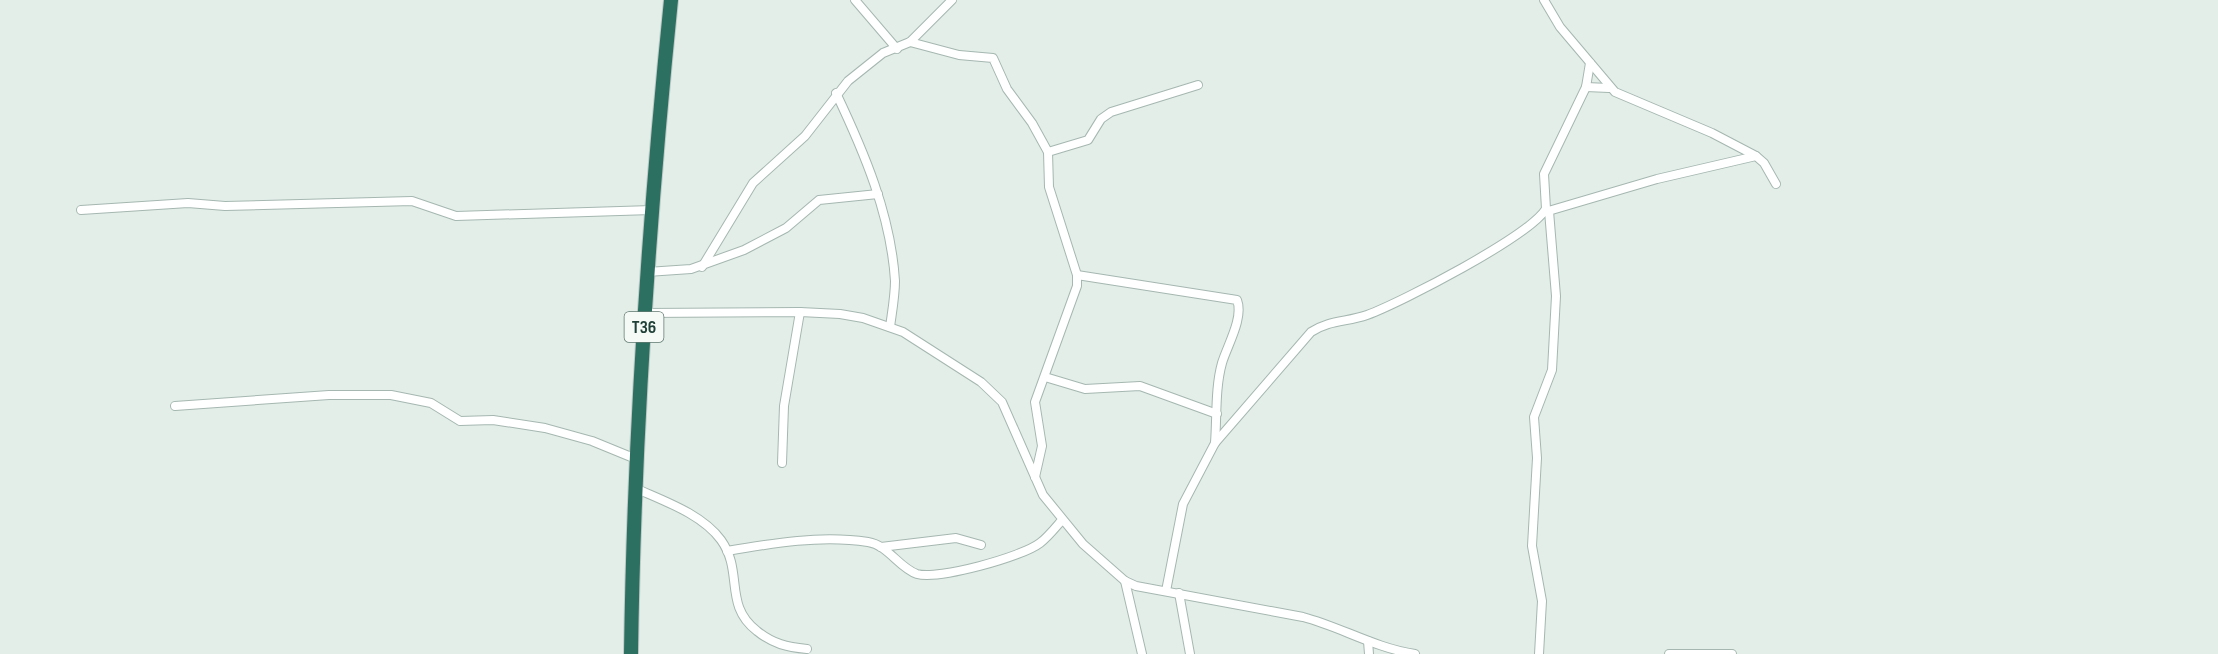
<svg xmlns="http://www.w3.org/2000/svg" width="2218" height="654" font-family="'Sofia Sans Condensed',sans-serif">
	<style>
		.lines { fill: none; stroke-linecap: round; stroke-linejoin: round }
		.street-casing { stroke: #a5b7b0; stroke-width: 10 }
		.highway-casing { stroke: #c1cac7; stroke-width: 16 }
		.street { stroke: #fff; stroke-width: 8 }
		.highway { stroke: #2b7061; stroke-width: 14 }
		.labels { text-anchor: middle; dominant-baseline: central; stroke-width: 6; stroke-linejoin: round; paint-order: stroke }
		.shield { fill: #f5faf7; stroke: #617871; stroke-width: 1.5 }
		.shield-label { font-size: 18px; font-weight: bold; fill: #214138 }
	</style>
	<rect width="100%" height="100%" fill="#e3eee9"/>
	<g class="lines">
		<g class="street-casing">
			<g id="street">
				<path d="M855 0 897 49"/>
				<path d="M1544 0 1560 27 1615 92 1712 133 1756 156"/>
				<path d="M910 42 959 55 993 58 1007 89 1032 123 1048 152 1049 187 1077 275V286L1035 402 1042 446 1035 477"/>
				<path d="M1586 87 1609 88"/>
				<path d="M836 93C864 152 891 215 895 281 895 296 892 312 890 327"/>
				<path d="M1048 152 1088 140 1101 119 1111 112 1198 85"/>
				<path d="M81 210 188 203 225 206 412 201 456 216 652 210"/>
				<path d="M1545 212 1657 179 1756 156 1764 163 1776 184"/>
				<path d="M702 267 753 183 805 136 848 81 883 53 910 42 952 0"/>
				<path d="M647 272 691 269 744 250 786 228 819 200 878 194"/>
				<path d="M1077 275 1237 300C1244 318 1227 346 1222 363 1215 388 1217 417 1215 443"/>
				<path d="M644 313 800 312 840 314 863 318 903 332 981 382 1002 402 1043 495 1083 544 1125 581 1136 586 1303 617C1341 627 1375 648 1415 654"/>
				<path d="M1045 377 1085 389 1140 386 1217 414"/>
				<path d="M175 406 329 395H391L431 403 460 421 493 420 545 428 592 441 636 459"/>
				<path d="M782 463 784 406 800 312"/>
				<path d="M635 488C664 501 702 514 721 540 744 572 723 605 757 631 773 644 787 647 807 649"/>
				<path d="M881 547 956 538 981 545"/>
				<path d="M727 551C774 543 821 535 868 542 888 545 899 568 917 574 938 580 1022 557 1040 543 1048 537 1055 528 1062 520"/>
				<path d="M1125 581 1142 654"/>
				<path d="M1166 591 1183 504 1215 443 1311 332C1329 320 1347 322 1367 315 1402 302 1528 237 1546 209L1544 174 1586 87 1590 63"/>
				<path d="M1179 593 1190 654"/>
				<path d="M1368 641 1369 654"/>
				<path d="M1539 654 1542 601 1532 546 1537 458 1534 417 1552 370 1556 296 1549 211"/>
				<path d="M1669 654H1732"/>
			</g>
		</g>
		<g class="highway-casing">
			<path id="highway" d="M631 654C634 435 649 217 671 0"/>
		</g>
		<use href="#street" class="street"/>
		<use href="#highway" class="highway"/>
	</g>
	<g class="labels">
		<rect class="shield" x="624.5" y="312" width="39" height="30" rx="4.5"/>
		<g class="shield-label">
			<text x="644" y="327">T36</text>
		</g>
	</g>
</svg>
